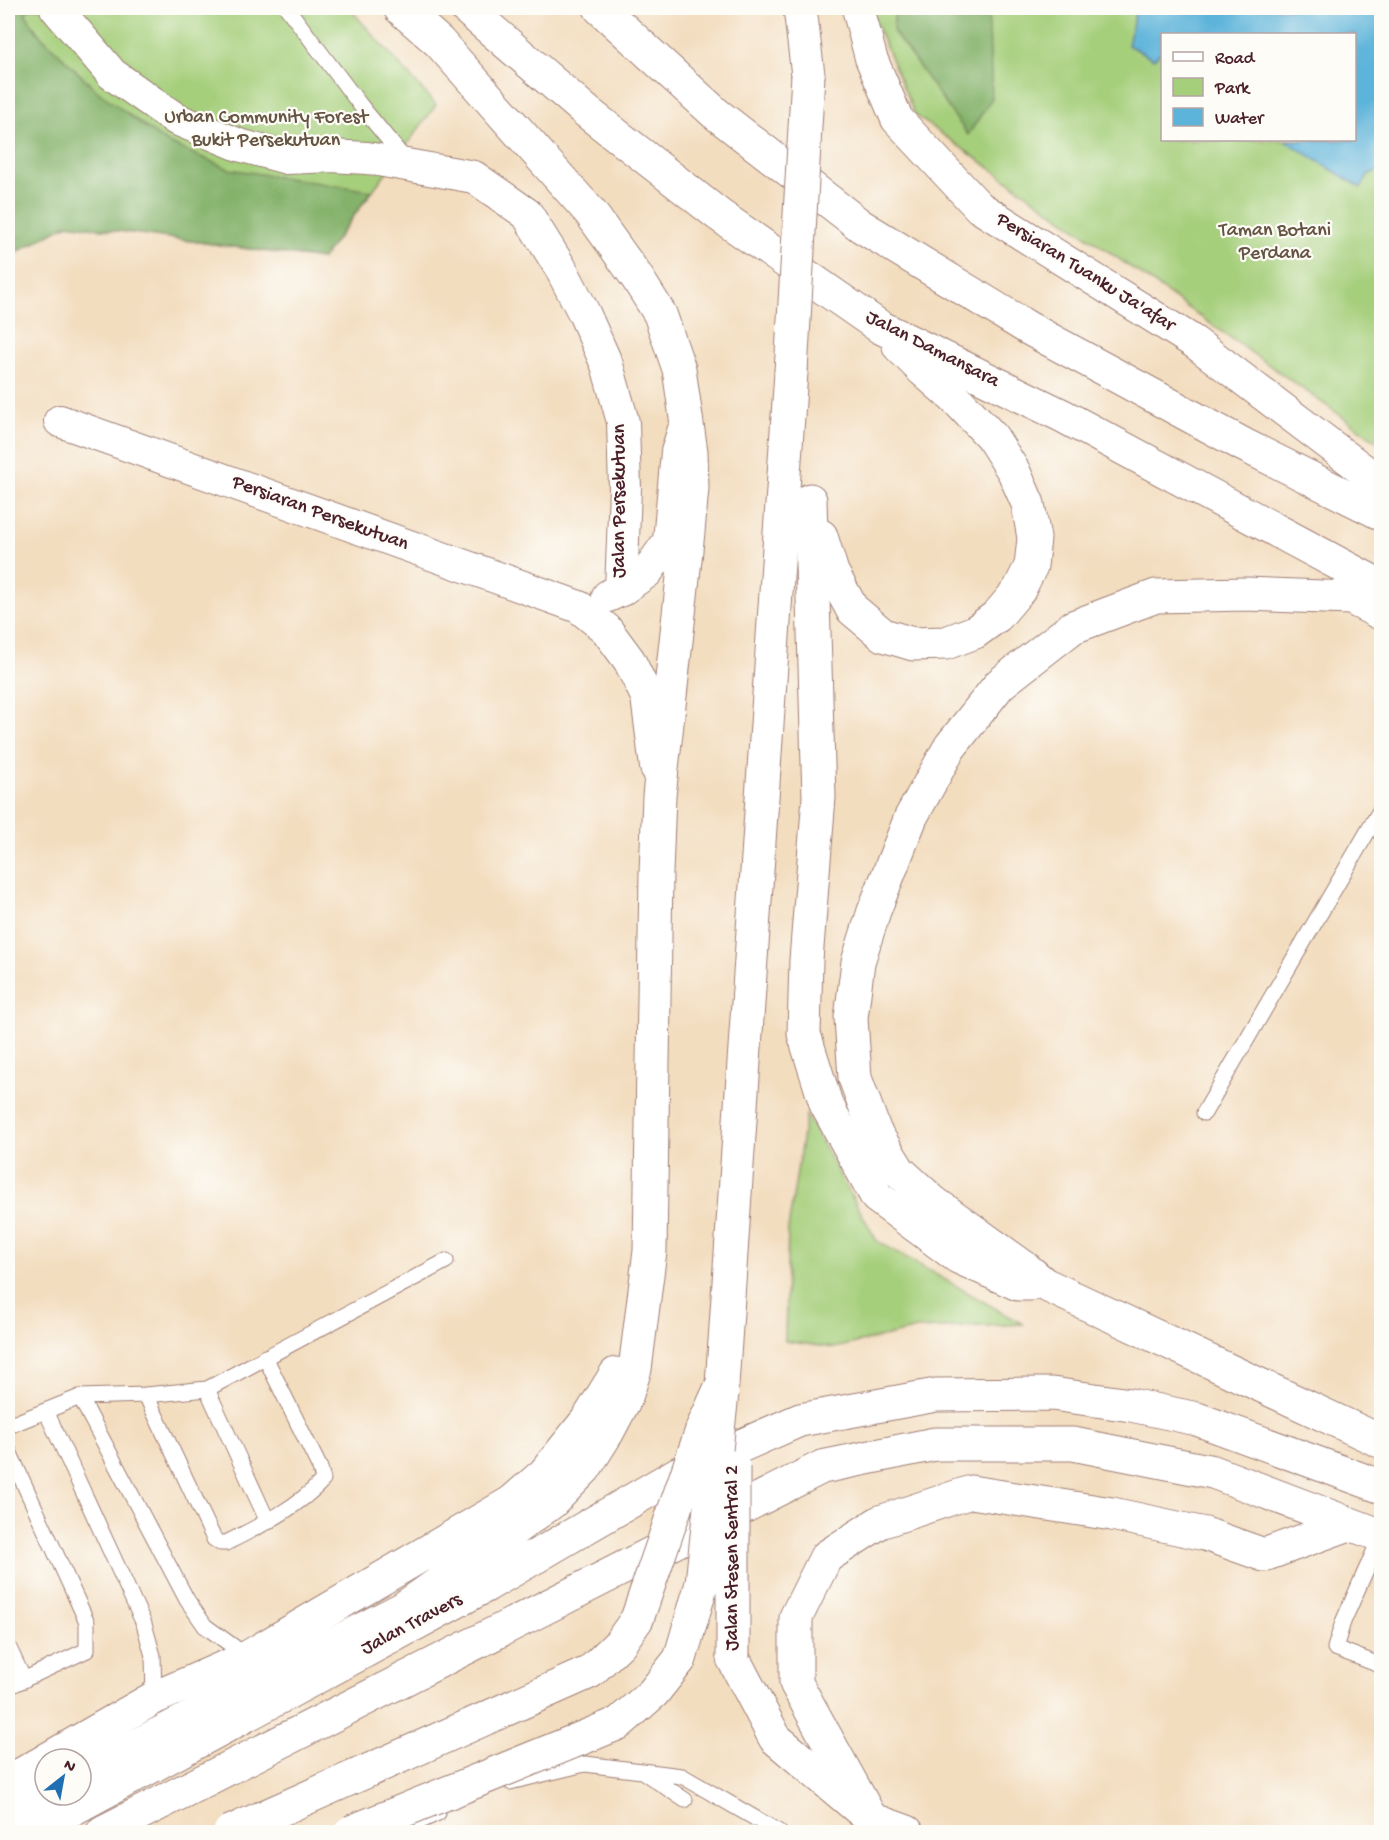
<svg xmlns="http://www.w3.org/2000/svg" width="1389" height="1840" font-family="'Gochi Hand',sans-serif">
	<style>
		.green { fill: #a6cf7b; stroke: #787753; stroke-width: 1.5; fill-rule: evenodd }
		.forest { fill: #84b26b; stroke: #67684b; stroke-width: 1.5 }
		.water { fill: #5db4da; stroke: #546a82; stroke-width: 1.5 }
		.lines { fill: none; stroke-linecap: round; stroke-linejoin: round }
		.service-casing { stroke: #9e7e75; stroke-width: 17 }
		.minor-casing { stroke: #9e7e75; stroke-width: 34 }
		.tertiary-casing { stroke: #9e7e75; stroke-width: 35 }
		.secondary-casing { stroke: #9e7e75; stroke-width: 35 }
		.primary-casing { stroke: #9e7e75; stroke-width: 35 }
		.service { stroke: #fff; stroke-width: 15 }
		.minor { stroke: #fff; stroke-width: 32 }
		.tertiary { stroke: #fff; stroke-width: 33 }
		.secondary { stroke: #fff; stroke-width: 33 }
		.primary { stroke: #fff; stroke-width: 33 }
		.tertiary-bridge-casing { stroke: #9e7e75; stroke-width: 35; stroke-linecap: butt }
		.primary-bridge-casing { stroke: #9e7e75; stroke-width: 35; stroke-linecap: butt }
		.tertiary-bridge { stroke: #fff; stroke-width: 33 }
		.primary-bridge { stroke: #fff; stroke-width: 33 }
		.labels { text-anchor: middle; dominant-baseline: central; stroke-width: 4.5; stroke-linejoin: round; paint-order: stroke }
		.park-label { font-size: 20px; fill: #665443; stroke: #fdfcf7 }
		.street-label { font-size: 20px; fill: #4a1f2b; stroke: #fdfcf7 }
	</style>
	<rect width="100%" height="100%" fill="#fdfcf7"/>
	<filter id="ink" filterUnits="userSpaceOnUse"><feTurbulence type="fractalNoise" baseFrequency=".0167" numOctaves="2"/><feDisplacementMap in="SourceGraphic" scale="12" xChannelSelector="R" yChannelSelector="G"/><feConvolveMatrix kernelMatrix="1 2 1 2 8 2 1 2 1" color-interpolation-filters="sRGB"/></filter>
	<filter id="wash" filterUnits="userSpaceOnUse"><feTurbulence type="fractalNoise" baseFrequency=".008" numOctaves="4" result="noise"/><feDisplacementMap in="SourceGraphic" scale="24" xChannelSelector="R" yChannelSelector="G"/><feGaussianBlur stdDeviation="1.35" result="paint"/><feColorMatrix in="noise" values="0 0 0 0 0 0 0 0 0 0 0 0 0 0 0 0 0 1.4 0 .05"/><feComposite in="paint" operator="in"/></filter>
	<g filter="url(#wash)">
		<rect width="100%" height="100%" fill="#f3ddbf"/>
		<g class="green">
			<path d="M8 8H349L436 105 322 259 68 224 8 257Z"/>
			<path d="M872 8H1381V444L915 115 872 14ZM1162 34H1354V140H1162Z"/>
			<path d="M806 1115 877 1241 1023 1324 917 1329 834 1348 785 1341 788 1229Z"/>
		</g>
		<g class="forest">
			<path d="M8 8H32L25 13 38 33 97 91 166 142 229 169 372 191 322 259 68 224 8 257Z"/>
			<path d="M895 8H988L992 98 968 135 893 31Z"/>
		</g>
		<path class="water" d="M1136 8H1381V171L1369 174 1361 188 1284 140H1354V34H1162V51L1154 59 1128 45Z"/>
	</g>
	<g filter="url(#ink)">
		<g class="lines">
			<g class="service-casing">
				<g id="service">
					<path d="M287 8 361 106 406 161"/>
					<path d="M1204 1113 1382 807"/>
					<path d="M207 1389 268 1522"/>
					<path d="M146 1395 214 1539 220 1543H226C260 1526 297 1508 323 1480L320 1468 265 1357"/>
					<path d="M80 1397 187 1600 205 1626 248 1657"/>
					<path d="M46 1411 144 1624 153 1656 154 1698"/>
					<path d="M8 1426 80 1397 146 1395 207 1389 446 1261"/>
					<path d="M8 1449 87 1622V1650L8 1687"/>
					<path d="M1381 1536 1343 1622 1335 1648 1382 1666"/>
					<path d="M8 1646 24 1680"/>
					<path d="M645 1773 685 1800"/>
					<path d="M510 1782 585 1764 682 1776 779 1832"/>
					<path d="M397 1832 438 1813"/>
				</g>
			</g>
			<g class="minor-casing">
				<g id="minor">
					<path d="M56 8 112 74 176 119 239 145 287 158 331 156 367 158 474 177 527 214 560 267 584 313 607 365 623 422 625 489 621 590"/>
					<path d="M858 8 871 58 897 119 979 207 1194 342 1382 484"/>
					<path d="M60 421 579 607 606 629 629 660 647 697 656 767"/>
					<path d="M608 596 621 590 647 572 669 541 677 452 683 432"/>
				</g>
			</g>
			<g class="tertiary-casing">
				<path id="tertiary" d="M733 1658 775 1738 871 1819 907 1832"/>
			</g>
			<g class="secondary-casing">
				<g id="secondary">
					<path d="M871 1819 796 1683V1617L826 1557 880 1522 971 1492 1112 1514 1205 1534 1264 1555 1349 1524"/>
					<path d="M25 1832 54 1819 487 1585 679 1473 800 1420 936 1395 1052 1394 1131 1405 1197 1419 1382 1487"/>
					<path d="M103 1832 822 1467 935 1444H1073L1213 1472 1382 1536"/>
				</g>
			</g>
			<g class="primary-casing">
				<g id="primary">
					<path d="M400 8 439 42 590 212 636 276 660 314 679 369 691 452 692 488 688 532 659 796 656 873 650 1251 635 1369 626 1397 607 1433 585 1468 552 1502 442 1581"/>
					<path d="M466 8 587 112 719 215 880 327 1063 416 1382 587"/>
					<path d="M600 8 715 113 861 226 1028 328 1244 445 1382 514"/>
					<path d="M800 8 808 75"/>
					<path d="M810 500 819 797 806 960 804 1034 826 1104 877 1197 958 1257 1018 1284H1032"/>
					<path d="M821 536 832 572 852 609 883 635 913 644 946 643 975 632 997 616 1019 590 1031 566 1034 538 1028 504 1014 472 992 437 958 401 924 371 899 346"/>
					<path d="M1382 614 1351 598 1246 594 1156 596 1073 627 1000 684 950 747 911 817 874 911 858 962 851 1018 855 1078 875 1132 899 1171 933 1202 1025 1268 1044 1284 1382 1442"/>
					<path d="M722 1385 791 372"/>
					<path d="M48 1759 154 1698 248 1657 512 1502 544 1474 589 1418 616 1374"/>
					<path d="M81 1774 402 1609 442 1581 537 1556"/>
					<path d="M8 1782 45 1761"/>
					<path d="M8 1811 45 1792"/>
				</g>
			</g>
			<use href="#service" class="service"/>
			<use href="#minor" class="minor"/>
			<use href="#tertiary" class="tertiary"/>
			<use href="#secondary" class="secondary"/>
			<use href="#primary" class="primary"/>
			<g class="tertiary-bridge-casing">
				<g id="tertiary-bridge">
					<path d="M733 1658V1467"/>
					<path d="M351 1832 619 1723 653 1693 680 1659 702 1583 722 1393"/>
				</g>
			</g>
			<g class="primary-bridge-casing">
				<g id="primary-bridge">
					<path d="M791 372 808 75"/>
					<path d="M230 1832 590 1672 620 1643 637 1619 703 1427 722 1385"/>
				</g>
			</g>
			<use href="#tertiary-bridge" class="tertiary-bridge"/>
			<use href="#primary-bridge" class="primary-bridge"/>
		</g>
	</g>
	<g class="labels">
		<g class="park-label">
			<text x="266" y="118">Urban Community Forest<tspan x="266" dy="23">Bukit Persekutuan</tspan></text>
			<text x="1275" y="231">Taman Botani<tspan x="1275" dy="23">Perdana</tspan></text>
		</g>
		<g class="street-label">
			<text transform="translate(1085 273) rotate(32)">Persiaran Tuanku Ja'afar</text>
			<text transform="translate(932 350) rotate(27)">Jalan Damansara</text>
			<text transform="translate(620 501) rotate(-90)">Jalan Persekutuan</text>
			<text transform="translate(320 514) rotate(20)">Persiaran Persekutuan</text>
			<text transform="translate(733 1558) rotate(-90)">Jalan Stesen Sentral 2</text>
			<text transform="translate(412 1625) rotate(-28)">Jalan Travers</text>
		</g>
	</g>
	<rect width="1389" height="1840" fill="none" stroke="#fdfcf7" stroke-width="30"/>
	<rect x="1161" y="33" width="195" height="108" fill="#fdfcf7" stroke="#b5a4a5" stroke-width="1.5"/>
	<rect x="1173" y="52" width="30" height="9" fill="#ffffff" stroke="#b5a4a5" stroke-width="1.5"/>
	<text x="1215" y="63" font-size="18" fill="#4a1f2b">Road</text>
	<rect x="1173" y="78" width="30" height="18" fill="#a6cf7b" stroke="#b5a4a5" stroke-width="1.5"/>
	<text x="1215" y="93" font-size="18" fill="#4a1f2b">Park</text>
	<rect x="1173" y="108" width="30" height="18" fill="#5db4da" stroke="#b5a4a5" stroke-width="1.5"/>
	<text x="1215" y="123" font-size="18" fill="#4a1f2b">Water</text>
	<g transform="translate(63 1777) rotate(31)"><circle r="28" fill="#fdfcf7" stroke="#b5a4a5" stroke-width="1.5"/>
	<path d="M0-4.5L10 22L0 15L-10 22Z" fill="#1f6fb2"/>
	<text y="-9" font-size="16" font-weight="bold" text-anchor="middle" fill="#4a1f2b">N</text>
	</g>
</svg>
